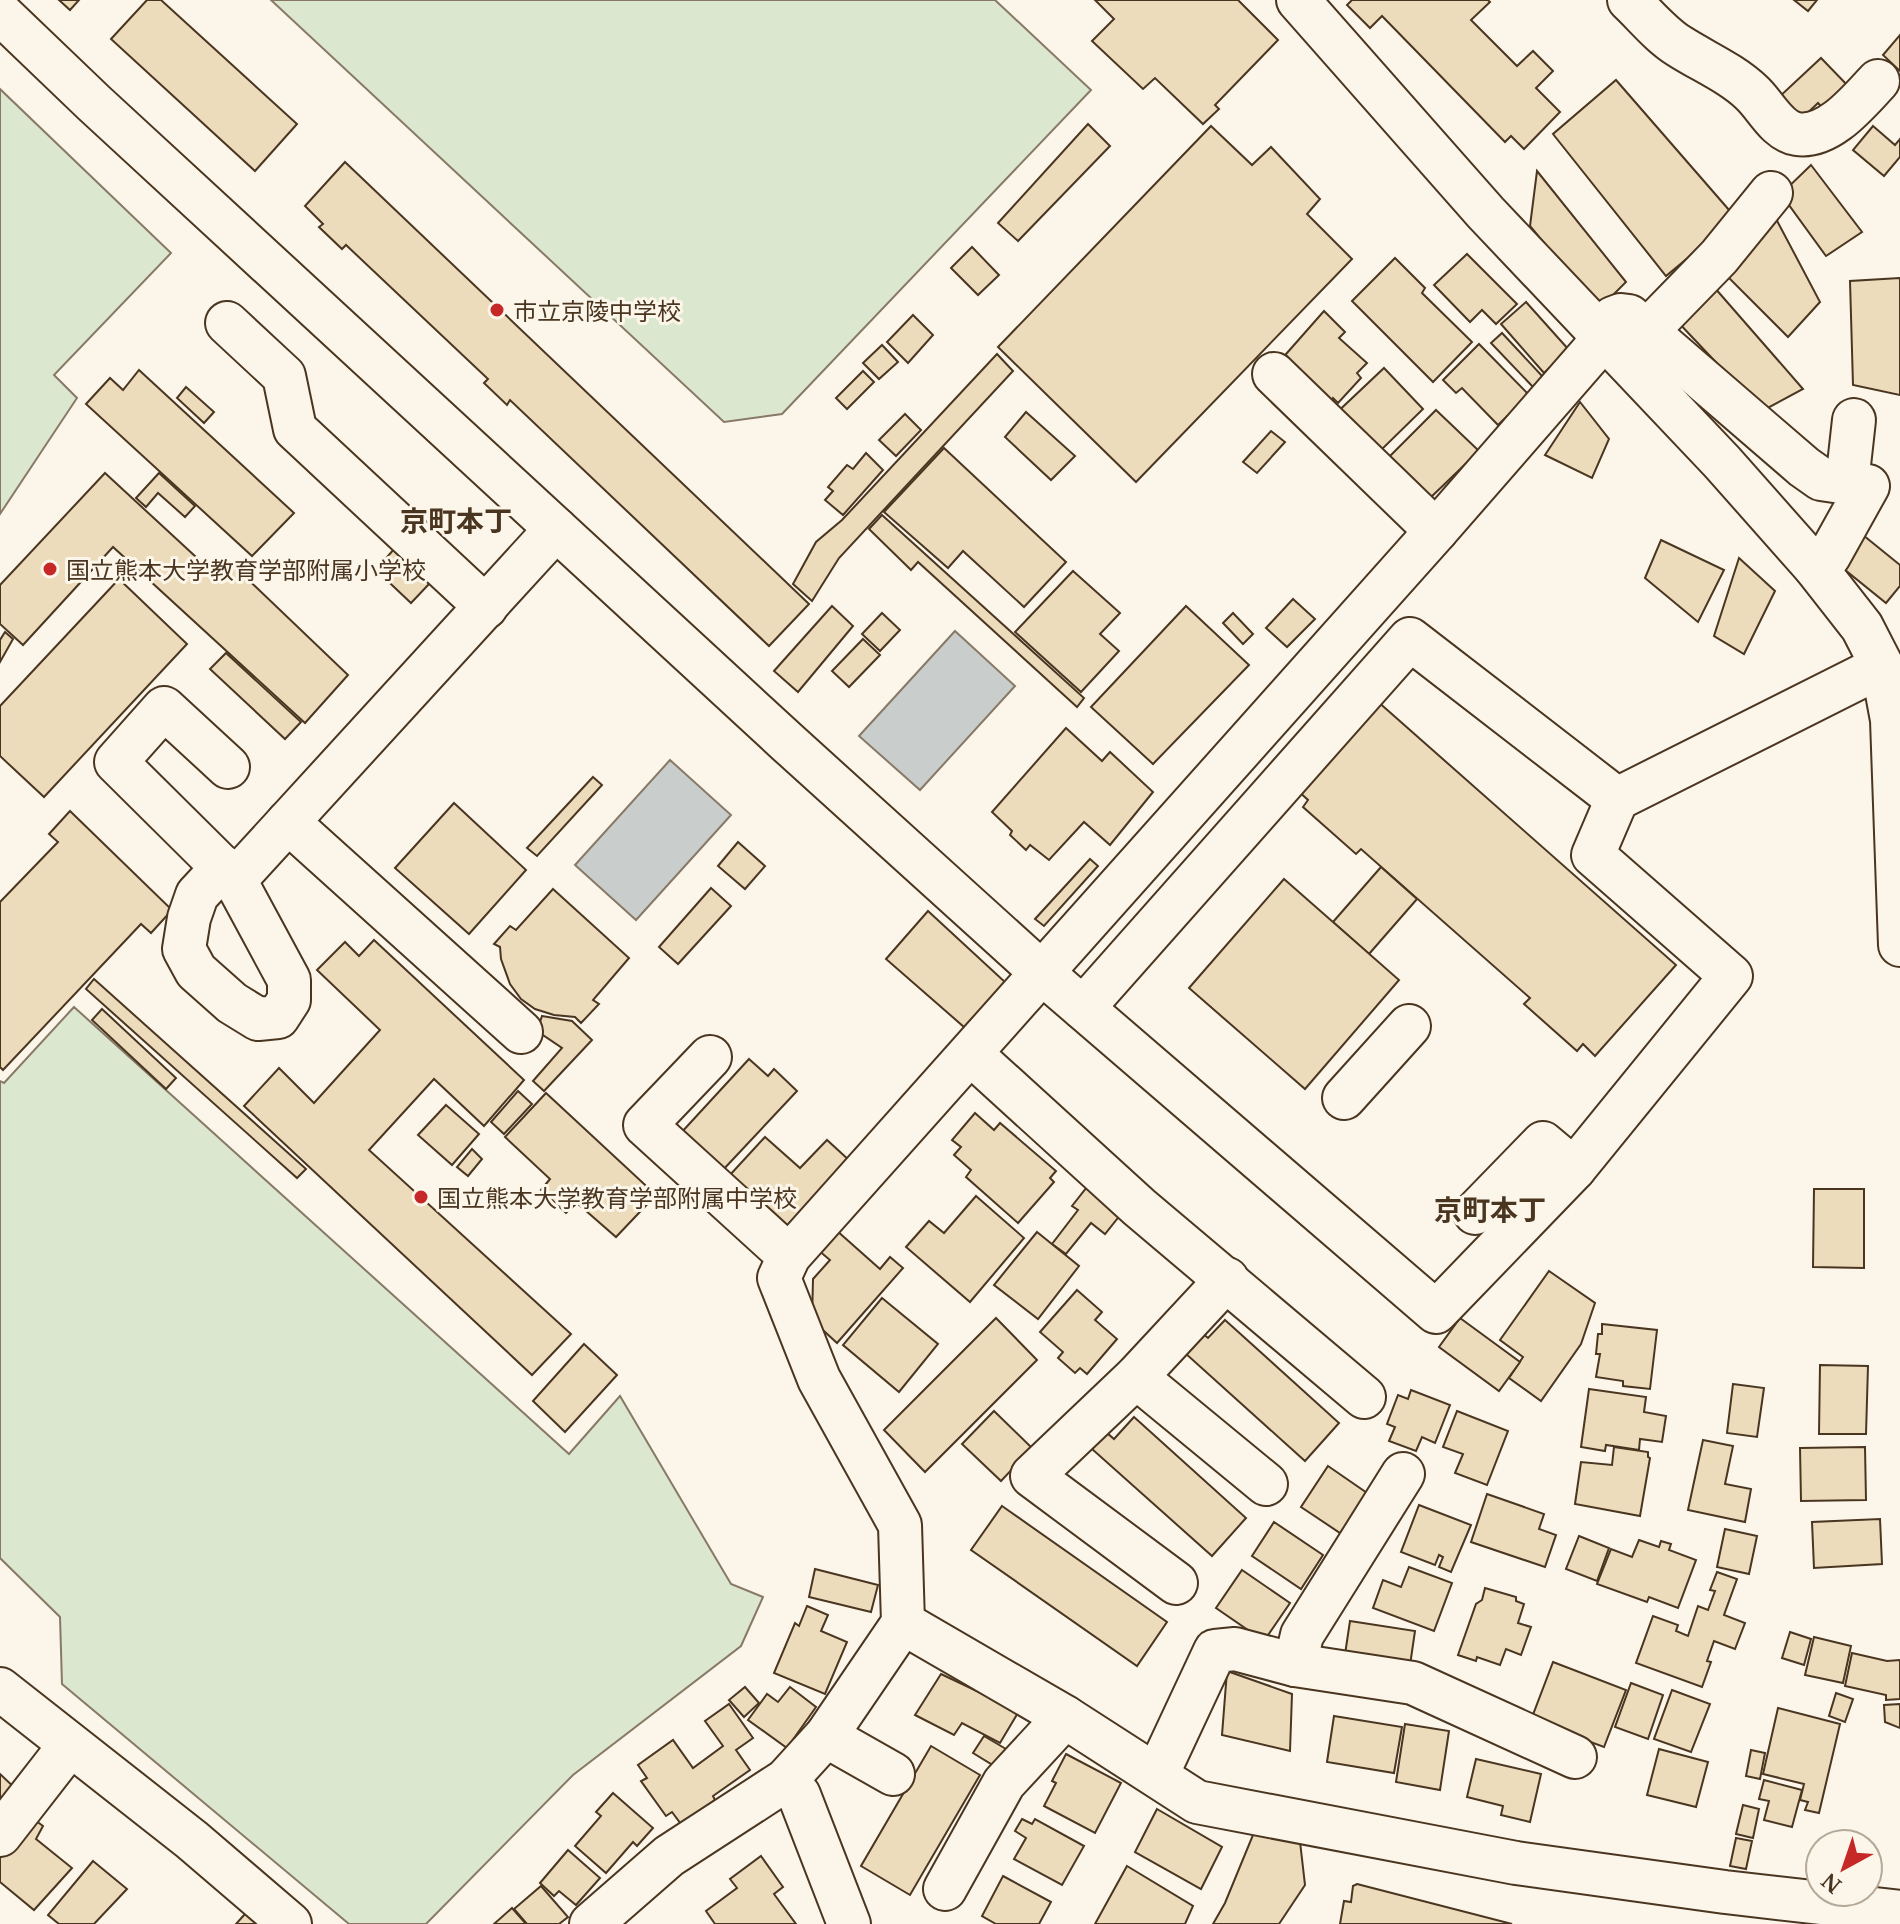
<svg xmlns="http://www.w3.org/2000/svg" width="1900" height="1924" font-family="'Noto Serif','Noto Sans JP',serif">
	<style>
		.green { fill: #dce7d0; stroke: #887966; stroke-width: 2 }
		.water { fill: #c9cecd; stroke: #887966; stroke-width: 2 }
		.building { fill: #ecdcbc; stroke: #4a3520; stroke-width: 2 }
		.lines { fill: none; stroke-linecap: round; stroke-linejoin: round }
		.minor-casing { stroke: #4a3520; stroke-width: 46 }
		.minor { stroke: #fbf6e9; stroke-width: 42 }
		.poi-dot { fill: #c62828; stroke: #fbf6e9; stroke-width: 3 }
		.labels { text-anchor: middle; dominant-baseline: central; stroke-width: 6; stroke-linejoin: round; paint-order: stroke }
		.poi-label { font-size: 24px; fill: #4a3520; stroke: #fbf6e9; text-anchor: start }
		.quarter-label { font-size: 28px; font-weight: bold; fill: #4a3520; stroke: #fbf6e9 }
	</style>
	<rect width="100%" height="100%" fill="#fbf6e9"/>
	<g class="green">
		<path d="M271 0H995L1091 90 782 414 724 422Z"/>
		<path d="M0 89 171 253 54 375 77 398 0 514Z"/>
		<path d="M74 1007 569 1454 620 1396 731 1584 763 1597 741 1646 573 1775 426 1924H349L62 1684 60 1617 0 1558V1081L4 1083Z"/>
	</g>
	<g class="water">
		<path d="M955 631 1015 686 920 790 859 736Z"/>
		<path d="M670 760 731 815 636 920 575 865Z"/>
	</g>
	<g class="building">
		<path d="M59 0H79L70 10Z"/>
		<path d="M147 0H161L297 124 255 171 111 39Z"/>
		<path d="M1095 0H1238L1278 40 1215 105 1219 109 1203 124 1155 78 1143 89 1092 41 1114 19Z"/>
		<path d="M1352 0H1488L1490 2 1471 20 1517 66 1533 51 1553 71 1536 88 1560 112 1524 149 1511 136 1505 142 1382 16 1370 28 1347 5Z"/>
		<path d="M1794 0H1817L1808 11Z"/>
		<path d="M1900 35V71L1883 55Z"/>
		<path d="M1821 58 1852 90 1827 113 1818 103 1799 121 1778 98Z"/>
		<path d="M1616 80 1736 218 1666 276 1553 134Z"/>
		<path d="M1088 124 1110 146 1018 241 998 223Z"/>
		<path d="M1211 126 1252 165 1271 147 1320 199 1307 214 1352 259 1136 482 998 347Z"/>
		<path d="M1873 126 1895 145 1900 139V157L1884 176 1853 150Z"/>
		<path d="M345 162 809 604 769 646 510 400 507 405 484 383 488 379 346 245 342 249 319 227 323 224 305 206Z"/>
		<path d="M1811 165 1862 232 1826 256 1781 194Z"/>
		<path d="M1537 171 1626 282 1599 309 1530 226Z"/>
		<path d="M1774 215 1820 302 1788 337 1726 275Z"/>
		<path d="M972 247 999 275 978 295 951 268Z"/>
		<path d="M1467 254 1517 304 1496 324 1482 310 1470 322 1434 285Z"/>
		<path d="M1395 258 1425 288 1422 293 1472 342 1433 382 1352 301Z"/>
		<path d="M1900 278V395L1853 385 1850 281Z"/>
		<path d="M1714 287 1803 389 1762 411 1676 320Z"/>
		<path d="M1526 302 1569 350 1544 373 1501 324Z"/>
		<path d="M1324 311 1345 332 1339 338 1367 363 1357 373 1361 378 1338 403 1333 398 1327 406 1279 362Z"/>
		<path d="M913 315 933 335 908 363 887 342Z"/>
		<path d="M1502 333 1543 377 1533 387 1491 343Z"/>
		<path d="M1479 344 1529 395 1498 425 1462 388 1456 393 1443 380Z"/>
		<path d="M882 345 898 362 879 379 863 363Z"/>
		<path d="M997 354 1013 371 839 558 812 601 793 584 816 542 842 520Z"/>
		<path d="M1384 368 1423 409 1376 455 1330 419Z"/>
		<path d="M139 370 294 513 252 556 86 404 110 378 123 390Z"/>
		<path d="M863 371 874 382 847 409 836 398Z"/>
		<path d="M186 387 214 412 204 423 177 398Z"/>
		<path d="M1580 402 1609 439 1592 478 1545 455Z"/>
		<path d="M1436 410 1479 451 1429 499 1388 458Z"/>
		<path d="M1026 412 1075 456 1051 480 1005 437Z"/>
		<path d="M905 414 921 430 896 456 879 440Z"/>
		<path d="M1271 431 1285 442 1257 473 1243 462Z"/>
		<path d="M944 448 1066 562 1024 607 963 551 948 568 884 512Z"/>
		<path d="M866 453 883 470 843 515 825 500 833 491 828 487 847 465 853 469Z"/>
		<path d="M105 473 222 581 234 566 348 675 305 723 113 547 23 645 0 624V585Z"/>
		<path d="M159 473 195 506 185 517 158 493 146 507 136 498Z"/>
		<path d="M882 515 1084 698 1077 707 918 562 911 570 869 529Z"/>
		<path d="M1858 531 1900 565V586L1886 603 1834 561Z"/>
		<path d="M1661 540 1724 570 1698 622 1645 578Z"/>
		<path d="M394 549 430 583 411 603 376 570Z"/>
		<path d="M1739 558 1775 591 1744 654 1714 636Z"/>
		<path d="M1073 571 1120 613 1100 634 1119 651 1081 692 1015 632Z"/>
		<path d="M119 579 187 644 44 797 0 756V706Z"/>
		<path d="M1293 599 1315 619 1287 647 1266 628Z"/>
		<path d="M832 606 853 626 798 692 774 671Z"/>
		<path d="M1186 606 1249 665 1153 764 1091 707Z"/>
		<path d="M882 613 900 630 880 651 862 634Z"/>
		<path d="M1233 613 1253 634 1243 644 1223 623Z"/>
		<path d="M5 632 13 639 0 662V640Z"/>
		<path d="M863 639 880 655 849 687 832 671Z"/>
		<path d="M226 653 301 722 285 739 210 669Z"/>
		<path d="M1376 700 1676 965 1595 1056 1583 1044 1577 1051 1524 1004 1530 998 1361 849 1356 854 1303 807 1308 800 1297 790Z"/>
		<path d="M1066 728 1102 761 1110 752 1153 792 1110 845 1084 822 1049 860 1030 845 1026 850 1010 835 1012 831 992 812Z"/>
		<path d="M593 777 602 785 537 856 527 848Z"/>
		<path d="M454 803 526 870 469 934 395 868Z"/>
		<path d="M70 811 172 910 151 933 141 924 3 1070 0 1067V902L58 842 49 834Z"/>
		<path d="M738 842 765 866 745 889 718 866Z"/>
		<path d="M1090 859 1098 866 1044 926 1035 919Z"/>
		<path d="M1381 867 1417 899 1369 954 1333 922Z"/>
		<path d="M1284 879 1399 980 1305 1089 1189 988Z"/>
		<path d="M711 888 731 906 678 964 659 947Z"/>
		<path d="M553 889 629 958 593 1000 599 1004 581 1023 575 1017 554 1015 535 1009 521 999 510 984 501 959 500 947 494 944 510 926 516 930Z"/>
		<path d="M928 911 1006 983 964 1027 886 959Z"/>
		<path d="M374 940 524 1080 484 1126 434 1079 369 1150 571 1334 532 1375 244 1106 279 1068 314 1103 380 1030 317 970 345 942 359 956Z"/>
		<path d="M94 979 306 1169 297 1178 86 989Z"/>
		<path d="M102 1009 176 1078 166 1089 92 1020Z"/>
		<path d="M542 1016 572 1021 592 1040 544 1091 533 1081 562 1048 540 1033 538 1028Z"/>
		<path d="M749 1059 768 1076 774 1069 797 1091 721 1172 680 1134Z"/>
		<path d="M518 1091 532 1104 504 1134 491 1122Z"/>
		<path d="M546 1093 656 1195 616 1237 577 1203 566 1213 541 1190 550 1179 505 1137Z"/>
		<path d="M446 1105 479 1134 452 1165 418 1135Z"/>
		<path d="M975 1113 994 1130 1000 1123 1056 1171 1050 1178 1054 1182 1018 1223 966 1177 971 1170 954 1155 961 1147 952 1140Z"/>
		<path d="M765 1137 800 1168 827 1140 850 1161 787 1229 729 1176Z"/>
		<path d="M472 1149 482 1159 468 1176 457 1167Z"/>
		<path d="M1091 1182 1125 1209 1105 1234 1091 1223 1066 1254 1052 1244 1078 1210 1072 1206Z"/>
		<path d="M1814 1189H1864V1268L1813 1267Z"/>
		<path d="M976 1196 1024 1238 970 1302 906 1247 929 1221 944 1233Z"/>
		<path d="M836 1230 880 1269 890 1257 903 1268 837 1343 812 1320 813 1279 830 1260 818 1250Z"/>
		<path d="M1037 1232 1079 1266 1038 1319 994 1285Z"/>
		<path d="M1549 1271 1595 1303 1581 1344 1541 1401 1509 1378 1523 1357 1500 1340Z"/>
		<path d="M1077 1290 1102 1312 1095 1320 1117 1339 1087 1374 1080 1368 1075 1373 1058 1358 1063 1352 1040 1332Z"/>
		<path d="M882 1298 938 1344 899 1392 843 1345Z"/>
		<path d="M996 1318 1037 1360 925 1472 884 1430Z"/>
		<path d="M1460 1318 1520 1362 1499 1391 1439 1347Z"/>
		<path d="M1225 1320 1339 1423 1305 1461 1185 1353 1202 1333 1208 1338Z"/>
		<path d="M1602 1324 1657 1330 1650 1389 1623 1386V1381L1596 1377 1600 1354H1596L1598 1334H1602Z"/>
		<path d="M584 1344 617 1375 565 1432 533 1401Z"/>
		<path d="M1820 1365 1868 1366 1866 1434H1819Z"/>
		<path d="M1733 1384 1764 1388 1757 1437 1727 1433Z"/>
		<path d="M1589 1389 1646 1397 1644 1412 1666 1416 1662 1442 1640 1439 1639 1450 1606 1445 1605 1451 1581 1447Z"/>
		<path d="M1411 1390 1450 1405 1435 1443 1422 1437 1416 1451 1389 1441 1395 1427 1387 1424 1398 1395 1408 1399Z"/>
		<path d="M994 1411 1032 1448 1001 1481 962 1444Z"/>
		<path d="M1457 1411 1508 1431 1487 1485 1455 1473 1463 1454 1443 1447Z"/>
		<path d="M1134 1417 1246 1518 1212 1556 1092 1449 1107 1433 1114 1439Z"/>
		<path d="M1703 1440 1733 1446 1725 1484 1751 1489 1745 1522 1688 1510Z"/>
		<path d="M1614 1447 1648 1452V1457L1650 1458 1640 1516 1575 1504 1581 1462 1612 1465Z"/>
		<path d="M1865 1447 1866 1500 1801 1501 1800 1448Z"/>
		<path d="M1328 1466 1370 1495 1343 1535 1301 1507Z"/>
		<path d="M1487 1494 1544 1514 1539 1529 1556 1535 1545 1567 1471 1542Z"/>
		<path d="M1419 1505 1471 1525 1451 1572 1439 1567 1443 1557 1439 1555 1435 1565 1401 1552Z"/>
		<path d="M1002 1506 1167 1622 1137 1666 971 1550Z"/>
		<path d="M1880 1519 1882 1564 1814 1568 1812 1522Z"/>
		<path d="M1274 1522 1323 1555 1301 1589 1252 1556Z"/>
		<path d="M1725 1529 1757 1536 1749 1574 1717 1567Z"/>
		<path d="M1579 1536 1609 1548 1597 1581 1566 1569Z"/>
		<path d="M1639 1540 1659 1547 1661 1541 1671 1544 1669 1550 1696 1560 1678 1608 1649 1597 1647 1602 1597 1584 1611 1549 1632 1557Z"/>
		<path d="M1409 1567 1452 1583 1434 1631 1373 1608 1383 1580 1401 1587Z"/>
		<path d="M815 1569 878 1585 871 1612 809 1597Z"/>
		<path d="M1242 1570 1290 1603 1264 1641 1216 1608Z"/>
		<path d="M1717 1572 1737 1579 1724 1615 1745 1623 1735 1649 1714 1641 1707 1661 1711 1662 1702 1687 1636 1663 1653 1616 1678 1625 1676 1631 1688 1636 1698 1606 1708 1610 1715 1591 1710 1590Z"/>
		<path d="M1485 1588 1516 1597V1601L1524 1604 1518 1623 1531 1627 1521 1655 1506 1649 1500 1665 1477 1657 1476 1661 1458 1655 1476 1604 1482 1600Z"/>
		<path d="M807 1606 828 1615 821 1631 847 1642 825 1694 774 1673 795 1623 799 1626Z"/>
		<path d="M1350 1621 1415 1631 1409 1672 1344 1661Z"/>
		<path d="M1790 1632 1811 1639 1804 1665 1782 1658Z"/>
		<path d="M1814 1637 1851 1646 1843 1683 1805 1675Z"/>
		<path d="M1852 1653 1887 1661 1900 1660V1699L1886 1700V1695L1845 1686Z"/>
		<path d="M1553 1662 1626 1690 1604 1747 1531 1720Z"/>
		<path d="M1227 1671 1292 1694 1290 1751 1222 1735Z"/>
		<path d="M941 1674 1019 1711 1000 1743 962 1723 954 1735 915 1715Z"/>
		<path d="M1631 1683 1663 1695 1648 1739 1615 1727Z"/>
		<path d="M745 1687 759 1703 744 1717 729 1700Z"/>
		<path d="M790 1687 816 1707 787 1748 748 1720 767 1694 778 1702Z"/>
		<path d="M1672 1690 1710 1704 1691 1752 1654 1739Z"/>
		<path d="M1836 1693 1853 1699 1845 1722 1829 1716Z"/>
		<path d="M729 1704 753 1738 736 1750 750 1770 713 1796 715 1800 681 1824 672 1812 666 1816 641 1781 647 1778 638 1765 673 1740 693 1768 723 1746 705 1721Z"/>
		<path d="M1900 1704V1728L1885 1722 1884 1705Z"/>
		<path d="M1778 1708 1840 1724 1819 1813 1805 1810 1808 1802 1800 1800 1804 1784 1763 1774Z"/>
		<path d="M1334 1716 1402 1727 1394 1773 1327 1762Z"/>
		<path d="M1405 1724 1449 1731 1440 1790 1396 1782Z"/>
		<path d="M984 1736 1006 1749 996 1767 973 1753Z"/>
		<path d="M931 1746 980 1775 910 1895 861 1866Z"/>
		<path d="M1659 1749 1708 1762 1696 1807 1647 1795Z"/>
		<path d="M1751 1750 1765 1753 1760 1779 1746 1776Z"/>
		<path d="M1066 1754 1121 1783 1095 1833 1044 1806 1056 1783 1052 1781Z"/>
		<path d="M1476 1759 1541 1774 1530 1822 1501 1815 1503 1806 1467 1797Z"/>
		<path d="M0 1774 17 1790 0 1811Z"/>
		<path d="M1764 1780 1802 1790 1792 1827 1764 1820 1769 1801 1759 1799Z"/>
		<path d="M613 1793 653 1828 637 1846 633 1842 606 1873 575 1846 601 1816 596 1812Z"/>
		<path d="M1743 1805 1759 1809 1753 1838 1736 1834Z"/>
		<path d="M1157 1809 1222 1847 1201 1889 1135 1852Z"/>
		<path d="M32 1818 43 1826 36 1839 72 1868 34 1910 0 1882V1854Z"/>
		<path d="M1022 1819 1032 1824 1035 1819 1084 1846 1062 1885 1014 1859 1026 1838 1015 1831Z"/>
		<path d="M1255 1830 1299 1833 1305 1885 1279 1924H1213L1225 1903Z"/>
		<path d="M1736 1838 1752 1841 1746 1869 1730 1866Z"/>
		<path d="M568 1850 600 1878 576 1905 559 1891 554 1896 540 1883Z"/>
		<path d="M761 1856 783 1887 774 1894 796 1924H715L706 1911 737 1888 730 1879Z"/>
		<path d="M93 1861 127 1889 94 1924H59L48 1915Z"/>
		<path d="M1127 1866 1193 1906 1185 1924H1095Z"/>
		<path d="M1003 1876 1051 1902 1039 1924H996L982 1916Z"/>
		<path d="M1357 1884 1512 1924H1340L1344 1901 1351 1902 1353 1886Z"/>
		<path d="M541 1886 568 1917 559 1924H527L514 1909Z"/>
		<path d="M512 1908 526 1924H494Z"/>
		<path d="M245 1914 257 1924H236Z"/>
	</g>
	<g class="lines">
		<g class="minor-casing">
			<g id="minor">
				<path d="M1298 0 1486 213 1722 462 1815 567 1862 627 1882 666 1892 720 1900 945"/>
				<path d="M1629 0C1645 15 1661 35 1679 46 1704 62 1731 73 1752 93 1766 106 1777 131 1797 134 1829 139 1859 101 1878 81"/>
				<path d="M0 13 94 103 787 742 1041 972 1436 1312 1574 1169 1731 976 1593 855 1617 799 1882 666"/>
				<path d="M227 323 284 376 295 429 486 607"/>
				<path d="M1647 331 1719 257 1771 193"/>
				<path d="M1274 374 1436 531"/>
				<path d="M1847 483 1854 420"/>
				<path d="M228 767 164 708 116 762 235 880 556 529"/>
				<path d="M288 822 521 1032"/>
				<path d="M223 867 197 895 189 918 184 949 196 971 232 1003 258 1019 278 1017 289 1000V980L235 880"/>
				<path d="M1083 1008 1410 639 1617 799"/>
				<path d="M971 1054 1139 1207 1364 1397"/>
				<path d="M710 1057 645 1125 789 1256"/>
				<path d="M1344 1098 1409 1026"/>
				<path d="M1475 1213 1543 1143 1574 1169"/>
				<path d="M1136 1377 1266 1484"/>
				<path d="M1176 1583 1032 1476 1136 1377 1227 1279"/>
				<path d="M903 1623 1065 1717 1197 1802 1516 1863 1725 1892 1900 1912"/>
				<path d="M1295 1665 1302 1635 1403 1474"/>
				<path d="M0 1689 192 1840 290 1924"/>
				<path d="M826 1736 893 1774"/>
				<path d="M1157 1775 1215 1651 1235 1649 1295 1665 1413 1683 1575 1757"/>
				<path d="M786 1780 799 1795 849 1924"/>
				<path d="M0 1835 70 1745"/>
				<path d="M945 1889 1004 1783 1065 1717"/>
				<path d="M591 1924 669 1856 786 1780 826 1736 903 1623 900 1525 819 1379 779 1278 789 1256 1436 531 1592 352 1613 318 1621 315 1629 316 1804 467 1821 479 1868 486 1829 556 1815 567"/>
			</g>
		</g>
		<use href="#minor" class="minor"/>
	</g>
	<g class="poi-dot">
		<circle cx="497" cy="310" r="8"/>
		<circle cx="50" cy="569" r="8"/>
		<circle cx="421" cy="1197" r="8"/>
	</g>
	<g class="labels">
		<g class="poi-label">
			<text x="513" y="310">市立京陵中学校</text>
			<text x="66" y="569">国立熊本大学教育学部附属小学校</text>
			<text x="437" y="1197">国立熊本大学教育学部附属中学校</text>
		</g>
		<g class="quarter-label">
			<text x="456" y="520">京町本丁</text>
			<text x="1490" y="1209">京町本丁</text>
		</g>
	</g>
	<g transform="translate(1844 1868) rotate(220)"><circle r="38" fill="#fbf6e9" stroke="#b4a999" stroke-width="2"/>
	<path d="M0-6L14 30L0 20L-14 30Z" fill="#c62828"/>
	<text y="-12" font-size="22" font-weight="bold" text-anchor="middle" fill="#4a3520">N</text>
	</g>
</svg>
